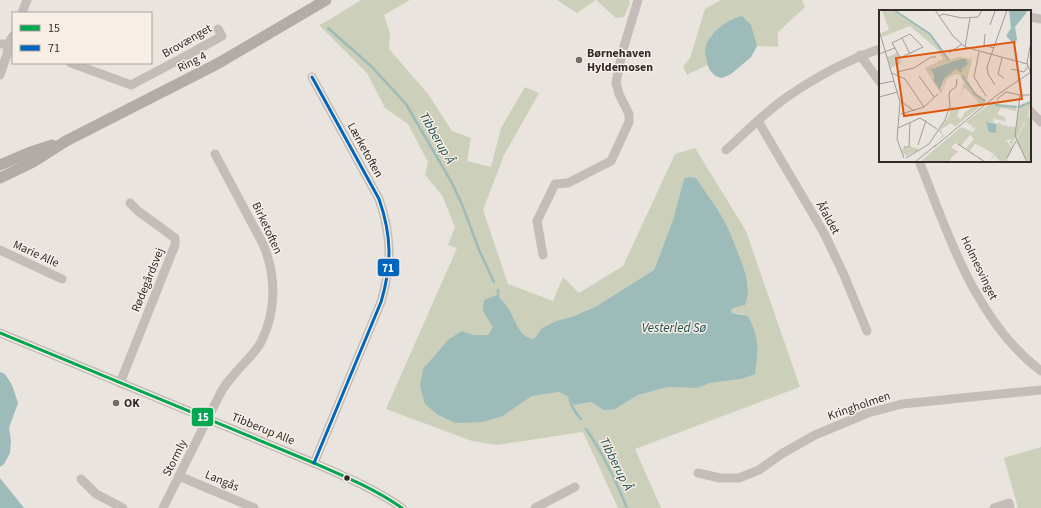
<svg xmlns="http://www.w3.org/2000/svg" width="1041" height="508" font-family="'Source Sans 3',sans-serif">
	<style>
		.green { fill: #cccfba; fill-rule: evenodd }
		.water { fill: #9cbbb9 }
		.lines { fill: none; stroke-linecap: round; stroke-linejoin: round }
		.stream { stroke: #9cbbb9; stroke-width: 2.5 }
		.minor { stroke: #c3bcb8; stroke-width: 9 }
		.major { stroke: #b2aba7; stroke-width: 11 }
		.bus-1-casing { stroke: #f7eee6; stroke-width: 6 }
		.bus-2-casing { stroke: #f7eee6; stroke-width: 6 }
		.bus-1 { stroke: #00a651; stroke-width: 3 }
		.bus-2 { stroke: #0065bd; stroke-width: 3 }
		.poi-dot { fill: #736b67; stroke: #f7eee6; stroke-width: 1.5 }
		.bus-dot { fill: #332a27; stroke: #f7eee6; stroke-width: 1.5 }
		.labels { text-anchor: middle; dominant-baseline: central; stroke-width: 3; stroke-linejoin: round; paint-order: stroke }
		.street-label { font-size: 12px; fill: #332a27; stroke: #f7eee6 }
		.poi-label { font-size: 12px; font-weight: bold; fill: #332a27; stroke: #f7eee6; text-anchor: start }
		.water-label { font-size: 13px; font-style: italic; fill: #205151; stroke: #f7eee6 }
		.inset-river { fill: none; stroke: #9cbbb9; stroke-width: 2 }
		.inset-road { fill: none; stroke: #a19a95; stroke-width: 1 }
		.view { fill: #df570d; fill-opacity: 0.15; stroke: #df570d; stroke-width: 2 }
		.inset-edge { fill: none; stroke: #332a27; stroke-width: 2 }
		.line-badge { stroke: #f7eee6; stroke-width: 1.5 }
		.badge-label { font-size: 11px; text-anchor: middle; font-weight: bold; fill: #fff }
	</style>
	<rect width="100%" height="100%" fill="#eae4df"/>
	<g class="green">
		<path d="M361 0H410L384 15 390 33 389 49 428 94 452 131 471 138 467 161 491 167 501 128 525 87 539 93 504 155 483 210 508 284 553 301 563 277 579 293 623 266 675 154 695 148 746 231 800 387 635 449 661 508H618L583 432 497 445 472 441 386 409 457 248 448 245 455 227 442 195 425 175 428 162 408 124 385 108 367 73 319 25 329 20ZM696 178 718 210 728 229 746 275 745 305 734 308 731 310 732 313 743 314 741 379 710 383 697 388 668 387 638 395 615 409 591 402 574 405 569 397 559 392 532 396 503 416 462 331 474 335H488L493 327 518 329 528 338 534 339 542 328 556 321 574 316 595 307 654 270 673 220 684 180Z"/>
		<path d="M557 0H629L630 3 624 17 616 18 596 0 577 13Z"/>
		<path d="M721 0H802L805 7 778 32V47L757 46 751 57 731 74 722 78 715 76 707 65 687 75 683 66 690 58 705 9Z"/>
		<path d="M1041 447V508H1018L1004 458Z"/>
	</g>
	<g class="water">
		<path d="M742 16 751 25 757 46 751 57 731 74 722 78C713 76 708 70 707 61 706 58 705 54 705 51 706 35 727 19 742 16Z"/>
		<path d="M689 177 696 178 718 210 728 228 740 258 746 275 748 294 745 305 734 308 731 310 732 313 748 316C760 340 758 348 755 374L741 379 710 383 697 388 668 387 638 395 615 409 604 410 591 402 574 405 569 397 559 392 532 396 503 416 483 422 456 423 438 415 425 404 420 386 423 369 449 339 462 331 474 335H488L493 327 483 311 484 300 497 295C501 299 505 303 508 308 516 320 518 337 534 339L542 328 556 321 574 316 595 307 654 270 673 220 684 179Z"/>
		<path d="M0 372 5 374 12 385 18 403 9 428 11 441 10 453 4 464 0 467Z"/>
		<path d="M0 478 24 508H0Z"/>
	</g>
	<g class="lines">
		<g class="stream">
			<path d="M328 28 371 66 406 104 452 183 463 207 479 250 494 282"/>
			<path d="M498 290V298"/>
			<path d="M569 394C570 405 574 411 581 419"/>
			<path d="M586 429C603 453 616 481 627 508"/>
		</g>
		<g class="minor">
			<path d="M22 13 27 0"/>
			<path d="M1030 17 1041 19"/>
			<path d="M0 44H8L13 36"/>
			<path d="M860 55 880 82"/>
			<path d="M71 63 131 85 186 56 222 36 218 29"/>
			<path d="M0 75 7 54 8 44"/>
			<path d="M312 77 379 199C392 236 392 265 381 302L314 463"/>
			<path d="M1030 111 1041 122"/>
			<path d="M758 121 824 233 844 275 867 331"/>
			<path d="M726 150C746 132 765 112 787 97 816 77 847 60 880 49"/>
			<path d="M919 161C949 235 975 321 1041 371"/>
			<path d="M0 250 62 279"/>
			<path d="M543 255 537 221 555 184 568 183 611 161 629 122V114L619 94 616 83 622 53 638 0"/>
			<path d="M0 333 314 463C344 476 375 489 402 508"/>
			<path d="M120 383 175 245V238L138 211 130 203"/>
			<path d="M698 473 720 478H739L759 470 783 453 815 435 868 413 902 404 1041 390"/>
			<path d="M179 476 254 508"/>
			<path d="M81 479 96 494 123 508"/>
			<path d="M163 508 221 392C224 387 228 381 232 377 241 365 254 355 261 342 277 311 276 275 263 244L215 154"/>
			<path d="M535 508 575 487"/>
			<path d="M994 508 1009 503 1010 508"/>
		</g>
		<g class="major">
			<path d="M0 165 28 153 52 145"/>
			<path d="M0 178 33 162 66 141 217 64 326 0"/>
		</g>
		<g class="bus-1-casing">
			<path id="bus-1" d="M0 333 314 463C344 476 375 489 402 508"/>
		</g>
		<g class="bus-2-casing">
			<path id="bus-2" d="M312 77 379 199C392 236 392 265 381 302L314 463"/>
		</g>
		<use href="#bus-1" class="bus-1"/>
		<use href="#bus-2" class="bus-2"/>
	</g>
	<g class="poi-dot">
		<circle cx="579" cy="60" r="4"/>
		<circle cx="116" cy="403" r="4"/>
	</g>
	<circle class="bus-dot" cx="347" cy="478" r="3.5"/>
	<g class="labels">
		<g class="street-label">
			<text transform="translate(187 41) rotate(-30)">Brovænget</text>
			<text transform="translate(192 62) rotate(-27)">Ring 4</text>
			<text transform="translate(365 150) rotate(61)">Lærketoften</text>
			<text transform="translate(828 218) rotate(61)">Åfaldet</text>
			<text transform="translate(267 228) rotate(65)">Birketoften</text>
			<text transform="translate(36 254) rotate(24)">Marie Alle</text>
			<text transform="translate(979 268) rotate(64)">Holmesvinget</text>
			<text transform="translate(148 280) rotate(-68)">Rødegårdsvej</text>
			<text transform="translate(859 406) rotate(-19)">Kringholmen</text>
			<text transform="translate(263 429) rotate(22)">Tibberup Alle</text>
			<text transform="translate(175 458) rotate(-63)">Stormly</text>
			<text transform="translate(222 481) rotate(23)">Langås</text>
		</g>
		<g class="poi-label">
			<text x="587" y="53">Børnehaven<tspan x="587" dy="14">Hyldemosen</tspan></text>
			<text x="124" y="403">OK</text>
		</g>
		<g class="water-label">
			<text transform="translate(437 138) rotate(60)">Tibberup Å</text>
			<text x="674" y="328">Vesterled Sø</text>
			<text transform="translate(616 464) rotate(63)">Tibberup Å</text>
		</g>
	</g>
	<g transform="translate(879 10)">
		<rect width="152" height="152" fill="#eae4df"/>
		<path d="M3 0H15L50 23 70 50 80 47 93 49 88 71 95 82 107 92 76 117 72 113 64 118 62 120 65 126 60 130 64 124 59 122 70 106 72 97 82 99 80 100 78 107 82 109 86 102 99 94 98 90 87 79 85 78 81 87 85 73 81 65 76 64 68 69 62 84 46 58 64 49 59 40 31 16 3 27 2 23 10 20ZM85 49 84 59H77L65 69 63 80 59 77 54 70 53 58ZM18 43 22 53 12 58 8 47ZM152 91 149 107H152V152H149L137 131 146 113V111L137 130 136 126 133 136 130 132 133 130H127L133 138 128 148 129 152H121L116 145 111 151 115 144 99 135 96 134 91 141 87 138 95 129 91 125 82 136 76 133 72 137 79 142 71 149 72 152H41L82 117 94 122 97 117 91 119 94 117 87 112 112 93 138 96 137 101 122 98 118 104 126 107 127 116 137 117 140 95ZM114 108 127 112 126 116 119 112 117 123 107 112 115 113ZM30 136 39 139 40 140 27 146 23 141 25 137 30 139Z" fill="#cccfba" fill-rule="evenodd"/>
		<path d="M130 0H147L148 2 136 17 138 29 136 35 127 26 132 18ZM82 49H87L89 54 83 59V63L77 59 65 69 61 80 54 70 55 66 52 59ZM107 112 118 114 117 123 110 122Z" fill="#9cbbb9"/>
		<path class="inset-river" d="M15 0 51 24 70 50M83 65 96 84 106 91M116 95 138 97M140 97 152 92"/>
		<path class="inset-road" d="M56 0 74 26 86 37 148 54M60 6 64 4 83 8 99 7 103 0M111 15 116 1M0 20 21 92 18 129 25 148M106 24 105 35 115 38M23 28 31 44M152 32 148 53 152 64M86 37 91 8M100 42 95 67 107 86M70 43 83 34M0 44 16 38 13 33 31 24 44 37 21 48 16 38M123 48 119 64 125 68M132 59 145 62 149 56M18 62 35 58 52 47H57M13 63 26 69 45 97M40 66 55 87M0 74 15 71M116 75 109 64 108 57 128 0M0 87 19 82M118 89 127 82 141 85M23 92 35 101M22 104 45 97 59 84M19 118 41 108 58 119M79 134 106 152M39 135 47 110M25 137H30L31 112M55 137 118 85 152 62M27 148 50 134 66 110 71 96 70 86 71 81 77 77 78 69M128 148 137 131M36 152 57 135M148 152 136 126 141 85H152"/>
		<path class="view" d="M135 32 143 89 25 106 17 48Z"/>
		<rect width="152" height="152" class="inset-edge"/>
	</g>
	<g class="line-badge">
		<rect x="377" y="258" width="23" height="19" rx="4" fill="#0065bd"/>
		<rect x="191" y="407" width="23" height="20" rx="4" fill="#00a651"/>
	</g>
	<g class="badge-label">
		<text x="388" y="272">71</text>
		<text x="203" y="421">15</text>
	</g>
	<rect x="12" y="12" width="140" height="52" fill="#f7eee6" stroke="#a9a09a"/>
	<rect x="20" y="25" width="20" height="6" fill="#00a651" stroke="#a9a09a"/>
	<text x="48" y="32" font-size="12" fill="#332a27">15</text>
	<rect x="20" y="45" width="20" height="6" fill="#0065bd" stroke="#a9a09a"/>
	<text x="48" y="52" font-size="12" fill="#332a27">71</text>
</svg>
